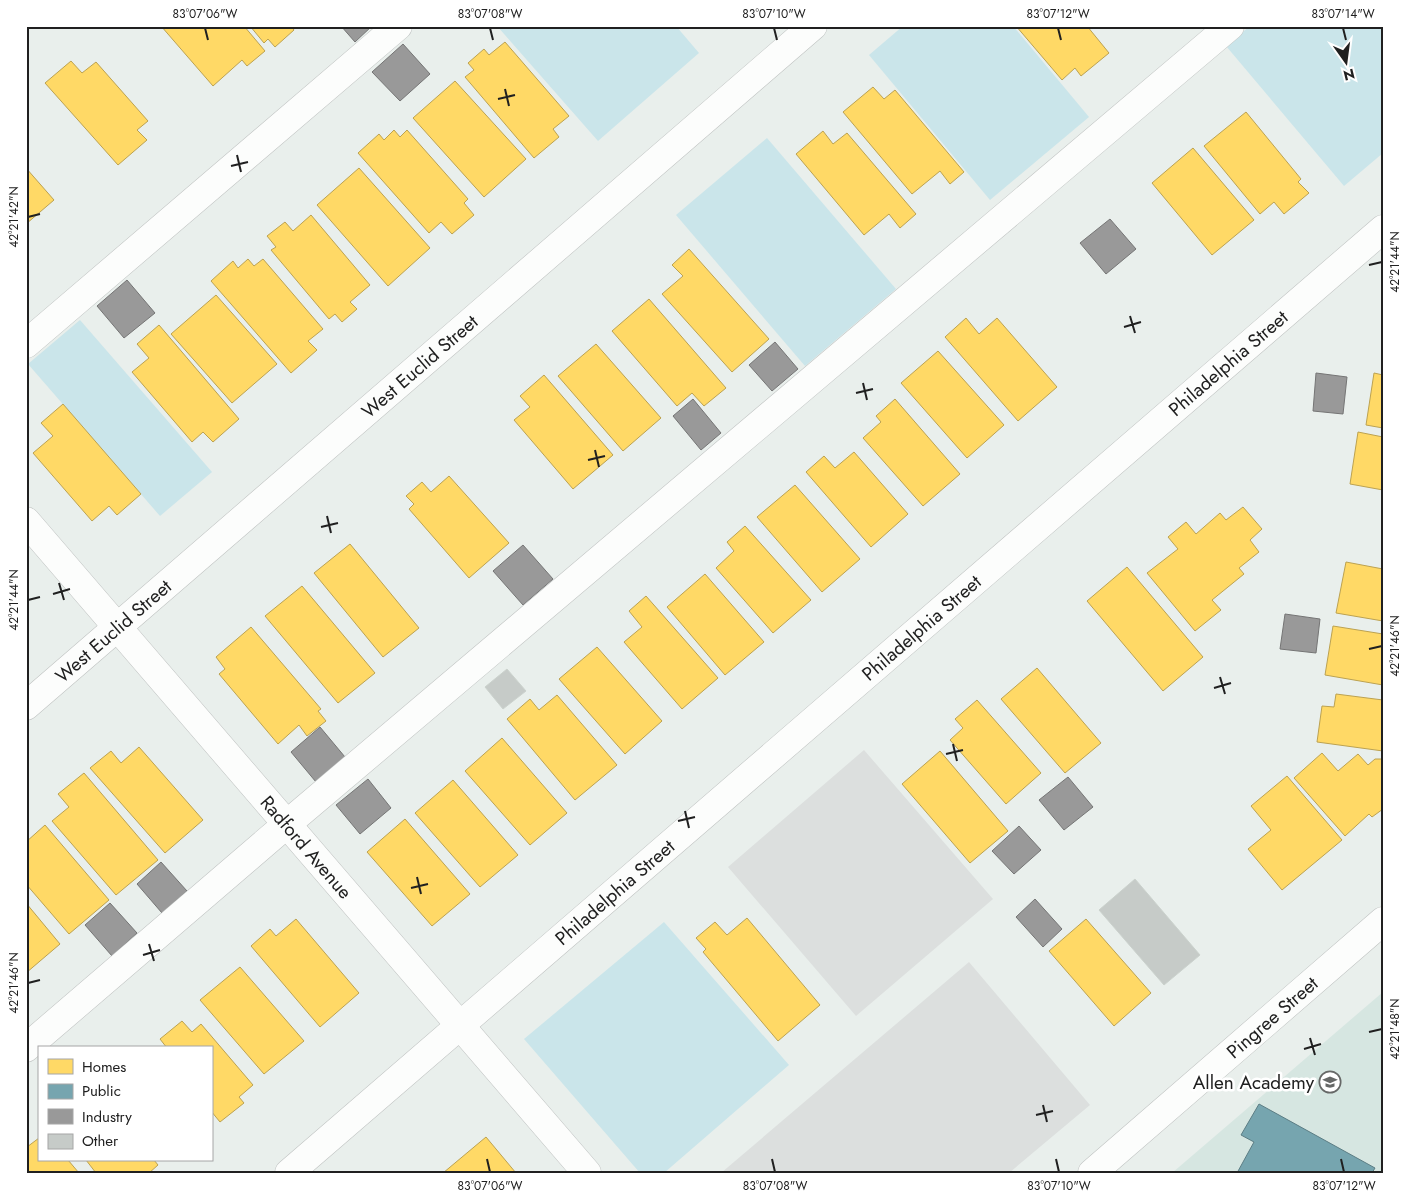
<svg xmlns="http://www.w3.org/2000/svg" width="1409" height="1199" font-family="Jost,sans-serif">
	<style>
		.education { fill: #d6e6e1 }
		.grass { fill: #cae5ea }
		.parking { fill: #dcdfde }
		.homes { fill: #ffd966; stroke: #bca251 }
		.public { fill: #76a5af; stroke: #5c7d84 }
		.industry { fill: #999; stroke: #757575 }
		.building { fill: #c6cbc8; stroke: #cbd2cd }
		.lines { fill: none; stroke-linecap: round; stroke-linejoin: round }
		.minor-casing { stroke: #bfc2c1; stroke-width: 29 }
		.minor { stroke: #fcfdfc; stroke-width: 28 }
		.ticks { fill: none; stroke: #202020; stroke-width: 2 }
		.labels { text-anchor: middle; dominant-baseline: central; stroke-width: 5; stroke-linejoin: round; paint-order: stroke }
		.street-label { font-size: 19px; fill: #202020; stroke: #fff }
		.poi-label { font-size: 19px; fill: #202020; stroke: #fff; text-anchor: end }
		.neatline { fill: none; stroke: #202020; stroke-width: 2 }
		.ticks-label { font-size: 12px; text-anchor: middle; fill: #202020 }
	</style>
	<rect width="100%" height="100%" fill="#e9efec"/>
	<path class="education" d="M1383 992V1173H1172Z"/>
	<g class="grass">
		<path d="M497 26H676L699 53 598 141Z"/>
		<path d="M903 26H1013L1089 117 990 200 869 55Z"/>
		<path d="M1250 26H1383V153L1344 186 1226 46Z"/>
		<path d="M767 138 896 289 805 366 676 215Z"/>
		<path d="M80 320 212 472 160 516 28 364Z"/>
		<path d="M664 922 789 1065 664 1173H640L524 1039Z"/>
	</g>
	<g class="parking">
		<path d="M864 750 993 899 856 1016 728 867Z"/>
		<path d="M969 962 1090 1105 1009 1173H721Z"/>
	</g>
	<g class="homes">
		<path d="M161 26H244L265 51 247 66 242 60 213 86Z"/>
		<path d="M250 26H291L294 30 275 47 268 39 264 43Z"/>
		<path d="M1016 26H1087L1109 53 1081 76 1075 68 1062 80Z"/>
		<path d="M505 42 569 116 553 129 559 137 534 158 465 77 474 70 468 63 484 49 489 55Z"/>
		<path d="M71 61 82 73 96 62 148 121 137 130 147 140 118 165 45 83Z"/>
		<path d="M455 81 526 159 484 197 413 118Z"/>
		<path d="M873 87 884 99 895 90 964 172 950 184 940 171 912 194 843 112Z"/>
		<path d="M1246 112 1301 179 1298 182 1309 193 1284 214 1274 202 1260 214 1204 146Z"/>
		<path d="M394 130 400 137 407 130 468 199 464 203 474 215 452 234 441 222 429 233 358 153 379 134 384 140Z"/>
		<path d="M823 131 833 144 847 133 916 214 900 228 889 214 864 235 796 154Z"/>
		<path d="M1193 148 1254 220 1212 255 1152 183Z"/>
		<path d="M26 168 54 200 26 224Z"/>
		<path d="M359 168 430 248 388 286 317 205Z"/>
		<path d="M311 215 370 285 350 302 357 309 342 322 335 314 329 319 271 250 276 247 267 236 285 222 293 231Z"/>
		<path d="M689 249 769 339 732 372 662 294 683 276 672 265Z"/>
		<path d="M248 259 254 266 263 259 323 329 308 341 317 350 291 373 211 281 233 261 238 268Z"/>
		<path d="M216 295 277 364 232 403 171 334Z"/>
		<path d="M649 299 726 388 704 406 692 393 677 406 612 331Z"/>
		<path d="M966 318 979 334 997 318 1057 387 1018 421 945 337Z"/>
		<path d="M159 325 239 419 213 442 203 432 192 442 132 372 149 358 137 344Z"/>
		<path d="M596 344 661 418 623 451 558 376Z"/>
		<path d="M938 351 1004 425 967 458 901 383Z"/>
		<path d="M1374 373 1383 375V428L1366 425Z"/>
		<path d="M544 375 613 455 573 489 514 420 530 407 520 396Z"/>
		<path d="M895 399 960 474 923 506 863 438 881 422 876 416Z"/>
		<path d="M63 404 141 494 117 515 109 506 92 521 33 453 53 436 41 423Z"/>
		<path d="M1358 432 1383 437V490L1350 484Z"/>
		<path d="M854 452 908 514 871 547 806 472 824 456 835 468Z"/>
		<path d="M449 476 509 543 469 578 409 509 414 504 406 496 422 482 431 492Z"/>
		<path d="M795 485 860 559 822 592 757 517Z"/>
		<path d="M1243 507 1262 529 1250 540 1259 552 1239 568 1244 574 1212 600 1221 610 1195 631 1147 573 1178 549 1168 537 1186 522 1196 534 1220 513 1226 520Z"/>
		<path d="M745 526 811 600 773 633 716 568 734 551 727 542Z"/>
		<path d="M350 544 419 628 383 657 314 573Z"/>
		<path d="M1346 562 1383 569V621L1336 613Z"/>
		<path d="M1127 567 1203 657 1163 691 1087 601Z"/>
		<path d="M705 574 764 642 725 675 667 607Z"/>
		<path d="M302 586 375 673 338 703 265 616Z"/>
		<path d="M646 596 718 678 682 709 624 642 642 627 629 611Z"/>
		<path d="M1333 626 1383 634V685L1325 675Z"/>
		<path d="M251 627 321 709 318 711 326 721 307 736 299 725 278 744 219 674 225 669 216 657Z"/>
		<path d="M597 647 662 721 625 754 559 679Z"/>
		<path d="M1037 668 1101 743 1065 773 1001 699Z"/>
		<path d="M1336 694 1383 700V751L1317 742 1322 706 1334 707Z"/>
		<path d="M557 695 617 765 575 800 507 719 530 699 539 710Z"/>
		<path d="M977 700 1041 773 1006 804 950 740 963 728 955 719Z"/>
		<path d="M502 738 567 813 530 845 465 771Z"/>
		<path d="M139 747 203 820 165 853 90 768 111 751 121 763Z"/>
		<path d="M940 751 1008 831 970 863 902 784Z"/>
		<path d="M1322 753 1338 771 1358 754 1368 765 1375 759H1383V809L1372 817 1369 814 1345 836 1294 778Z"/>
		<path d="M84 773 158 860 116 895 52 821 69 807 58 794Z"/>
		<path d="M1287 776 1342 840 1282 890 1248 849 1271 830 1251 806Z"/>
		<path d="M453 780 518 855 480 887 415 813Z"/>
		<path d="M405 819 470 894 432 926 367 852Z"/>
		<path d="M45 825 109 900 69 934 26 884V842Z"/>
		<path d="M26 903 60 944 26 973Z"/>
		<path d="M747 918 820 1005 778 1041 703 952 706 949 696 938 715 922 727 935Z"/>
		<path d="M296 919 359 993 320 1027 251 946 270 929 276 936Z"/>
		<path d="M1086 919 1151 993 1114 1026 1049 951Z"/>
		<path d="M240 967 304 1041 264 1074 200 1000Z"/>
		<path d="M182 1021 192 1032 201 1024 253 1085 239 1097 244 1103 220 1122 211 1111V1048H167L160 1039Z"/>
		<path d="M486 1137 516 1173H443Z"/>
		<path d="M39 1138V1160H68L79 1173H26V1146L27 1147Z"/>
		<path d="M86 1160H154L158 1165 149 1173H96Z"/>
	</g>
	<path class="public" d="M1259 1104 1375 1168 1372 1173H1237L1254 1142 1241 1135Z"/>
	<g class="industry">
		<path d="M341 26H372L355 42Z"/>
		<path d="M403 44 430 74 400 101 372 72Z"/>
		<path d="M1110 219 1136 249 1106 274 1080 243Z"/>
		<path d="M127 280 155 313 124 338 97 306Z"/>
		<path d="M775 342 798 369 772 391 749 365Z"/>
		<path d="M1316 373 1347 377 1343 414 1313 411Z"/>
		<path d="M693 399 721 433 701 450 673 416Z"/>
		<path d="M523 545 553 579 523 605 493 571Z"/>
		<path d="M1285 614 1320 619 1316 653 1280 649Z"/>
		<path d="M320 727 345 757 316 782 291 752Z"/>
		<path d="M1068 777 1093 807 1064 830 1039 800Z"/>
		<path d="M368 779 391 808 360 834 336 805Z"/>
		<path d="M1019 826 1041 850 1014 874 992 851Z"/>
		<path d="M161 862 187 891 162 913 137 884Z"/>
		<path d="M1035 899 1062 929 1043 947 1016 917Z"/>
		<path d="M110 903 137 933 112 956 85 925Z"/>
	</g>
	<g class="building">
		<path d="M507 669 526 691 503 709 485 687Z"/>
		<path d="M1135 879 1200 955 1164 985 1099 910Z"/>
	</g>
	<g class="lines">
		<g class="minor-casing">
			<g id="minor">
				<path d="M26 344 398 26"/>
				<path id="s1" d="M26 521 587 1173"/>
				<path id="s2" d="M26 706 813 26"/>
				<path d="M26 1048 287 824 1230 26"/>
				<path id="s3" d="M289 1173 1383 229"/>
				<path id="s4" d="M1092 1173 1383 921"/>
			</g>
		</g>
		<use href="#minor" class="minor"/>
	</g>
	<path class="ticks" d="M205 28 208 40M490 28 493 40M774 28 777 40M1058 28 1061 40M1343 28 1346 40M505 89 509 106M498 99 515 95M237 155 241 172M231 166 248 162M28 217 40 214M1369 265 1382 262M1130 316 1135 333M1124 327 1141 322M863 383 867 400M856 393 873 389M595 450 599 467M588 460 605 456M327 516 331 533M321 527 338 523M59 583 64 600M53 594 70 589M28 600 40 597M1369 649 1382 646M1220 677 1225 694M1214 688 1231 683M953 744 957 761M946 754 963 750M685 811 689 828M678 821 695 817M417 877 421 894M411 888 428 884M149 944 154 961M143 955 160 950M28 983 40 980M1369 1032 1382 1029M1310 1038 1315 1055M1304 1049 1321 1044M1043 1105 1047 1122M1036 1115 1053 1111M487 1159 490 1172M772 1159 775 1172M1056 1159 1059 1172M1341 1159 1344 1172"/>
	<defs>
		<g id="school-ring" transform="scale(1.125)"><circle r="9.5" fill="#fff" stroke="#666867" stroke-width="1.5"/><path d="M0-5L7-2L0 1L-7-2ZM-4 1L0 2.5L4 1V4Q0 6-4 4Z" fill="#666867"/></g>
	</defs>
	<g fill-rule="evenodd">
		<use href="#school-ring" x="1330" y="1082"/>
	</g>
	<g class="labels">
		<g class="street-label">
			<text stroke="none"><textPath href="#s3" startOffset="1240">Philadelphia Street</textPath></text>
			<text stroke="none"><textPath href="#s2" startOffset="520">West Euclid Street</textPath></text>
			<text stroke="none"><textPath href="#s3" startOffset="835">Philadelphia Street</textPath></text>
			<text stroke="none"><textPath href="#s2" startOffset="115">West Euclid Street</textPath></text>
			<text stroke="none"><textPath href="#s1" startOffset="430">Radford Avenue</textPath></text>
			<text stroke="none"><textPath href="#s3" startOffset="430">Philadelphia Street</textPath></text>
			<text stroke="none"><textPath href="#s4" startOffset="238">Pingree Street</textPath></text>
		</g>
		<g class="poi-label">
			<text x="1314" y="1082">Allen Academy</text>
		</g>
	</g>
	<rect width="1409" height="1199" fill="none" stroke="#ffffff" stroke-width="55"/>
	<rect x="38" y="1046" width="175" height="115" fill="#ffffff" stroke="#a6a6a6"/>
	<rect x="48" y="1059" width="25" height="15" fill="#ffd966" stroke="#a6a6a6"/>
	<text x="82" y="1072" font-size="15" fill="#202020">Homes</text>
	<rect x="48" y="1084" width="25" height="15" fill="#76a5af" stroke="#a6a6a6"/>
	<text x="82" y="1096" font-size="15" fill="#202020">Public</text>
	<rect x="48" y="1109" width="25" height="15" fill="#999999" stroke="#a6a6a6"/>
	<text x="82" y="1122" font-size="15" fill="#202020">Industry</text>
	<rect x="48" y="1134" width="25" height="15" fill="#c6cbc8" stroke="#a6a6a6"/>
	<text x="82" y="1146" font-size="15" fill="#202020">Other</text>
	<g transform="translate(1346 62) rotate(166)" stroke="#ffffff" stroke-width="4" paint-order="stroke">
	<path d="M0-4L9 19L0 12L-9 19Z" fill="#202020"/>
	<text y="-8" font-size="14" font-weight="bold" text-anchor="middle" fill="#202020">N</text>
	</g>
	<rect x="28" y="28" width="1354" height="1144" class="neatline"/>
	<g class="ticks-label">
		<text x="205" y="18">83°07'06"W</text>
		<text x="490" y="18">83°07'08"W</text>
		<text x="774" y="18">83°07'10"W</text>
		<text x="1058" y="18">83°07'12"W</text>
		<text x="1343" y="18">83°07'14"W</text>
		<text transform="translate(14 217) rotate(-90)" y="4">42°21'42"N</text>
		<text transform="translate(1395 262) rotate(-90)" y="4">42°21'44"N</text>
		<text transform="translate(14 600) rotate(-90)" y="4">42°21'44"N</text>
		<text transform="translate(1395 646) rotate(-90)" y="4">42°21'46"N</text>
		<text transform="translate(14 983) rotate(-90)" y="4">42°21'46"N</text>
		<text transform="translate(1395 1029) rotate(-90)" y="4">42°21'48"N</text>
		<text x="490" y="1190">83°07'06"W</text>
		<text x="775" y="1190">83°07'08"W</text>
		<text x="1059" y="1190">83°07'10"W</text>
		<text x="1344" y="1190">83°07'12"W</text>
	</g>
</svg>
